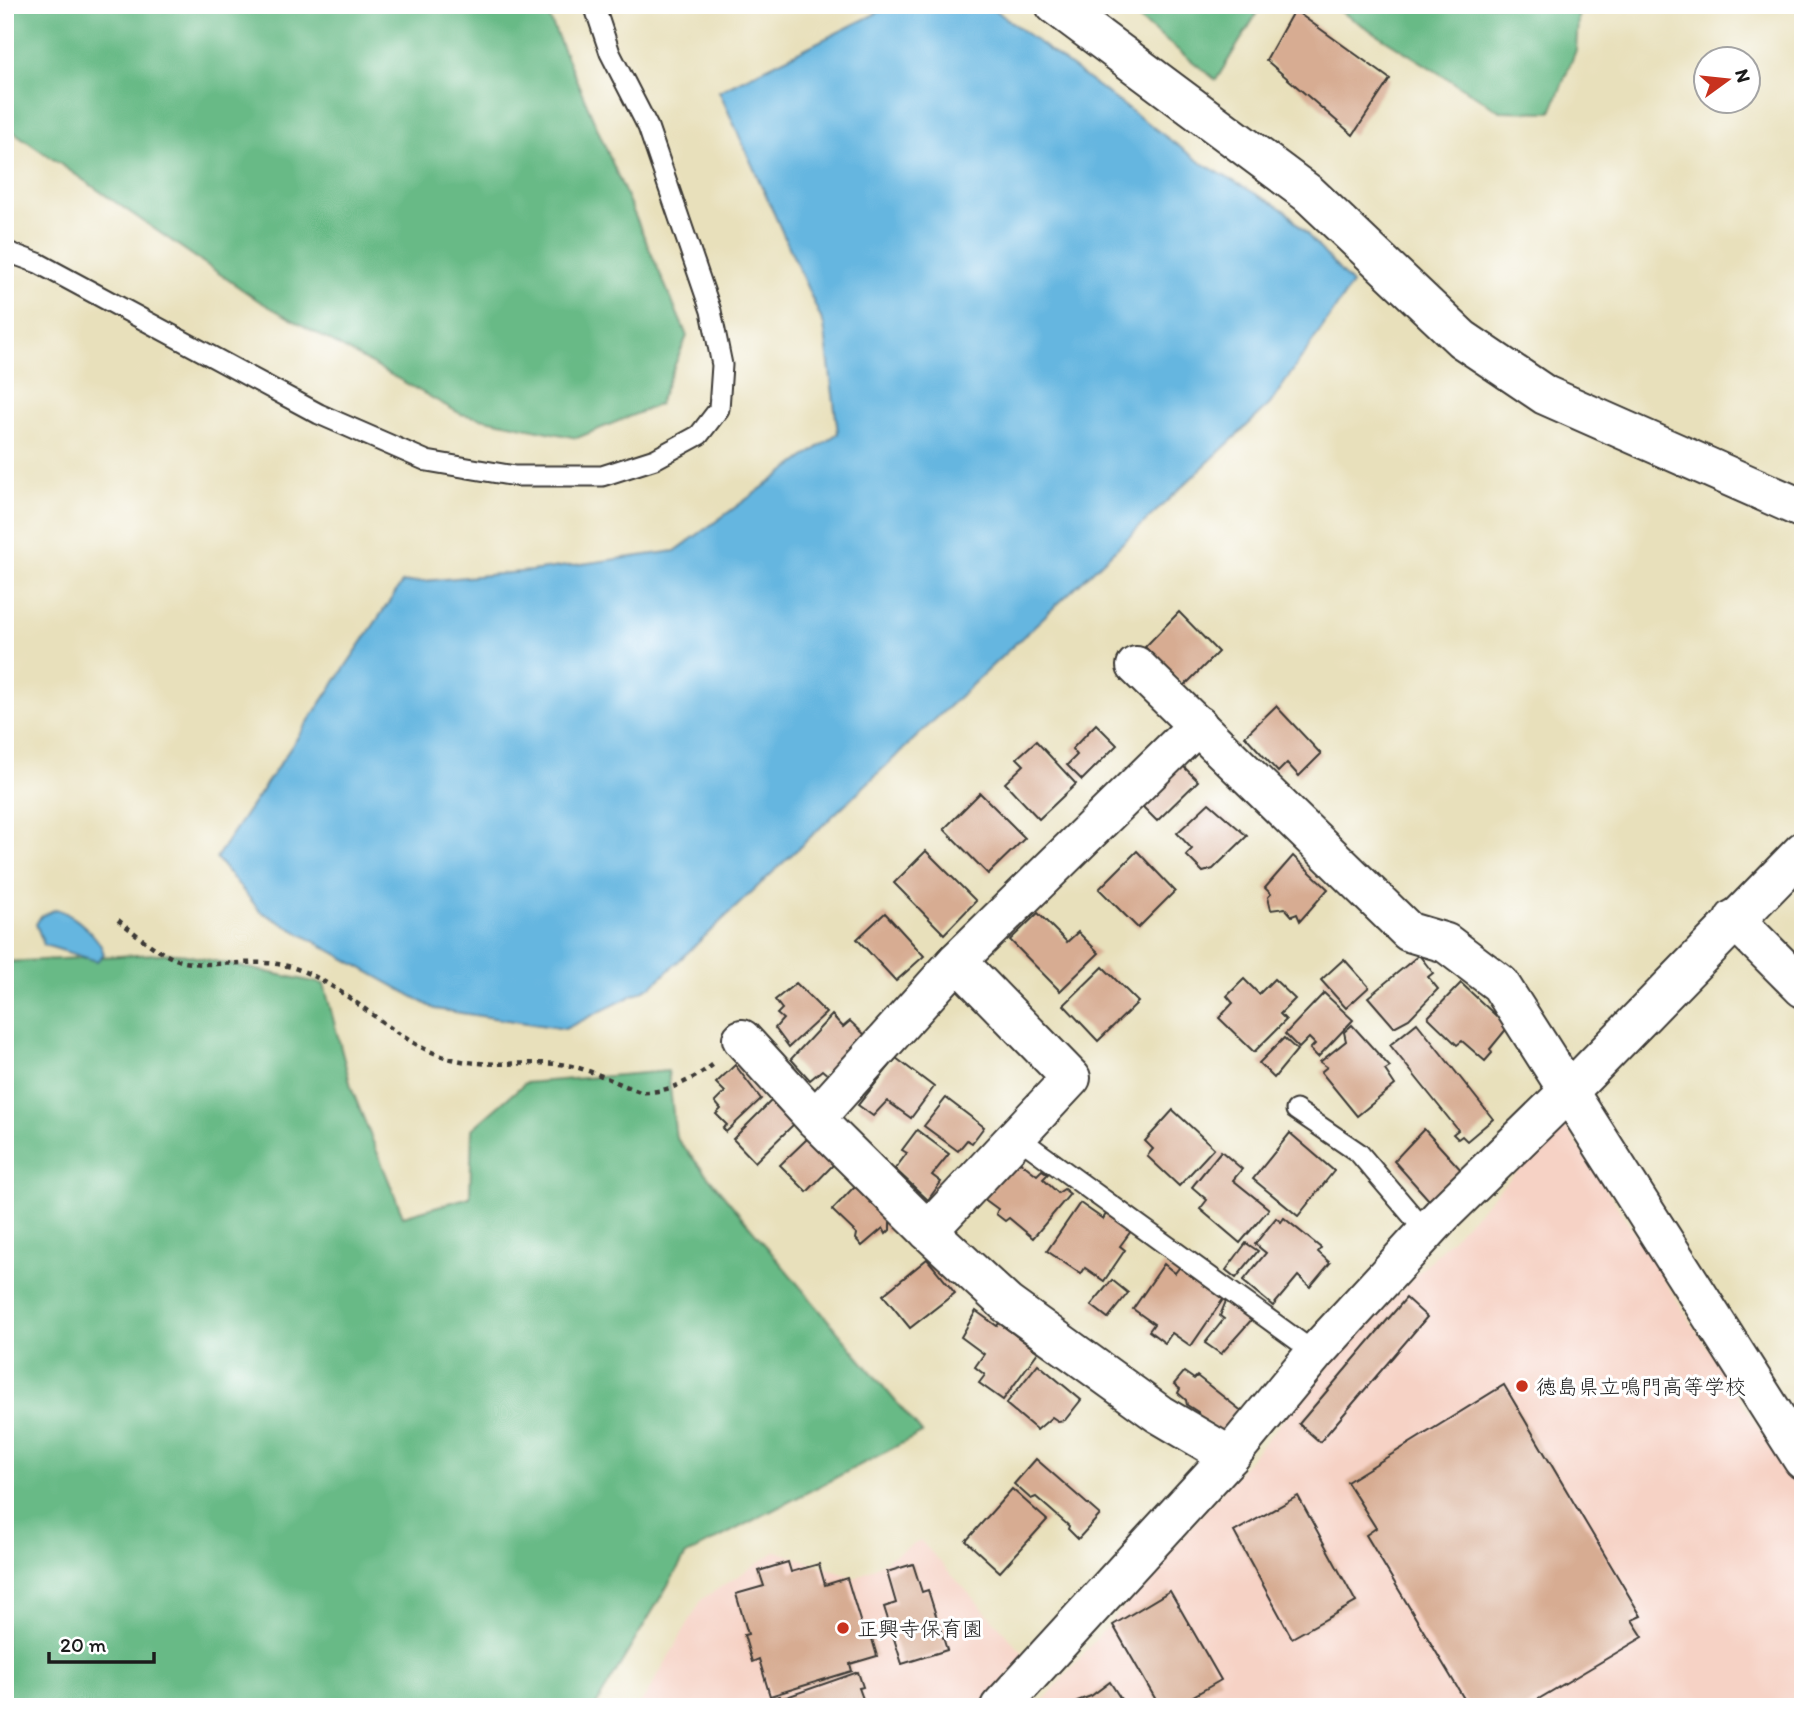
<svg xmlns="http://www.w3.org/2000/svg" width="1808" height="1712" font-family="Itim,'Klee One',sans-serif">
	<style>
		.built { fill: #f6d2c5 }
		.forest { fill: #68ba86; stroke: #426b51; stroke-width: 2 }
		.water { fill: #65b6e0; stroke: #40697e; stroke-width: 2 }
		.building { fill: #d7ac92 }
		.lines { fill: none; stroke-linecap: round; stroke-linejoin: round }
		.service-casing { stroke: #3b3934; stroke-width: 23 }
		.minor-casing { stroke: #3b3934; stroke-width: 42 }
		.tertiary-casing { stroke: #3b3934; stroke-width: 42 }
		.path { stroke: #3b3934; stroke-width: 4.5; stroke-dasharray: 5 5; stroke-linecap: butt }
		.service { stroke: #fff; stroke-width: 19 }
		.minor { stroke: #fff; stroke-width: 38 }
		.tertiary { stroke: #fff; stroke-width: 38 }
		.poi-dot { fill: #c8321e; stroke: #fff; stroke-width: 2.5 }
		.labels { text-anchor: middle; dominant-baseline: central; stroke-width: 6; stroke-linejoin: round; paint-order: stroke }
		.poi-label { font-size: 21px; fill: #1c1c1c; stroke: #fff; text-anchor: start }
	</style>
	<rect width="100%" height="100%" fill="#fff"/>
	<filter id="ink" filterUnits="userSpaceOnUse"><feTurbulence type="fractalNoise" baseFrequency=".0143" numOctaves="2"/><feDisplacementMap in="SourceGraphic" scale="14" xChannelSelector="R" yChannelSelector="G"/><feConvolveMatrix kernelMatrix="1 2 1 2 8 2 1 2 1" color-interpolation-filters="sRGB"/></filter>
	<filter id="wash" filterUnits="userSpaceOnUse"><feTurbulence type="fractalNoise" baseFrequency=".00686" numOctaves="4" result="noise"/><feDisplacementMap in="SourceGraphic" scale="28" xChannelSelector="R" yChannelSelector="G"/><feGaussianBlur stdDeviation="1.57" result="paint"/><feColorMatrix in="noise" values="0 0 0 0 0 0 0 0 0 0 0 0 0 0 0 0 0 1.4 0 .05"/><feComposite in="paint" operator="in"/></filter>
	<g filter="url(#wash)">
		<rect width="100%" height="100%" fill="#e8e0bb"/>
		<g class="built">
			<path d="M1564 1123 1803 1497V1707H1038L1341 1352Z"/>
			<path d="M920 1540 1026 1656 980 1707H637L646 1696 702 1599 777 1551 856 1578Z"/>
		</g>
		<g class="forest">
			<path d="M5 5H544L687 336 658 405 577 438 461 414 259 301 5 126Z"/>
			<path d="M1121 5H1262L1216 80Z"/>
			<path d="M1330 5H1579L1576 50 1551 112 1500 111Z"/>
			<path d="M176 953 324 984 352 1090 403 1216 470 1197 472 1129 525 1083 668 1071 676 1138 922 1433 686 1555 595 1707H5V962Z"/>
		</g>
		<g class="water">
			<path d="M893 5H988L1200 162 1286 211 1352 284 1270 404 652 986 565 1029 435 1009 260 911 216 858 402 583 531 571 675 551 838 433 824 325 719 91Z"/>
			<path d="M56 909C73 914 100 936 104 954L97 961 44 945 36 924 41 916Z"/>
		</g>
		<g id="blocks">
			<g class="building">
				<path d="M1294 10 1390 79 1353 135 1266 60Z"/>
				<path d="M1179 612 1218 652 1184 686 1145 647Z"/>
				<path d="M1276 706 1321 754 1299 776 1287 763 1278 772 1245 736Z"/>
				<path d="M1096 724 1117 745 1082 780 1067 765 1077 755 1072 749Z"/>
				<path d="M1036 741 1076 784 1039 819 1005 783 1024 765 1017 758Z"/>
				<path d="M1180 763 1198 781 1157 821 1139 803Z"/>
				<path d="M980 793 1025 838 988 874 944 829Z"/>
				<path d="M1209 803 1247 836 1213 869 1203 872 1186 855 1192 849 1177 833Z"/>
				<path d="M926 851 976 901 944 934 894 883Z"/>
				<path d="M1137 851 1175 891 1138 928 1099 889Z"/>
				<path d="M1293 856 1328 889 1300 921 1297 914 1292 916 1285 908 1271 910 1268 897 1271 894 1265 888Z"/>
				<path d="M885 913 924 956 896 981 857 939Z"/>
				<path d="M1038 913 1067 942 1078 932 1099 953 1060 991 1010 940Z"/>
				<path d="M1419 955 1433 973 1428 977 1438 989 1409 1019 1394 1027 1368 997Z"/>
				<path d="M1344 959 1369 987 1346 1008 1321 980Z"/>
				<path d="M1103 967 1138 1002 1098 1041 1064 1005Z"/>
				<path d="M1244 979 1259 994 1274 979 1295 999 1280 1014 1286 1020 1254 1052 1219 1018 1233 1003 1227 996Z"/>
				<path d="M796 983 826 1013 789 1047 775 1028 783 1019 777 1014 782 1009 775 1000Z"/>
				<path d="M1461 983 1508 1027 1490 1049 1492 1053 1485 1061 1462 1041 1457 1045 1428 1017Z"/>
				<path d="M1324 993 1353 1020 1318 1057 1310 1049 1315 1044 1309 1038 1299 1048 1285 1034Z"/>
				<path d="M832 1015 843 1027 850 1021 865 1035 829 1076 822 1070 810 1080 791 1059Z"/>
				<path d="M1417 1023 1493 1119 1467 1141 1462 1136 1458 1139 1453 1134 1458 1130 1390 1045Z"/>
				<path d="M1352 1025 1390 1067 1385 1070 1395 1085 1357 1116 1321 1072 1327 1067 1320 1062 1346 1041 1344 1032Z"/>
				<path d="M1284 1038 1297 1050 1274 1078 1259 1063Z"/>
				<path d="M896 1058 934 1087 911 1118 887 1101 873 1116 858 1105Z"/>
				<path d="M735 1065 761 1099 726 1132 723 1128 727 1125 716 1114 721 1109 715 1102 725 1092 716 1083Z"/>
				<path d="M946 1098 984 1127 972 1143 967 1140 958 1151 924 1126Z"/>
				<path d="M771 1101 794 1124 755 1162 733 1139Z"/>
				<path d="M1173 1110 1214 1148 1179 1186 1147 1156 1153 1149 1145 1141Z"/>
				<path d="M1424 1129 1462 1171 1429 1200 1394 1161Z"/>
				<path d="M917 1130 949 1154 932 1175 941 1182 928 1200 895 1169 907 1153 902 1150Z"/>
				<path d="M1290 1133 1334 1171 1298 1216 1253 1179Z"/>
				<path d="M808 1138 834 1164 807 1192 780 1165Z"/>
				<path d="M1221 1151 1242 1169 1233 1180 1269 1209 1240 1243 1200 1209 1207 1200 1192 1187Z"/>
				<path d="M1015 1158 1037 1175 1042 1170 1048 1174 1043 1179 1058 1193 1064 1189 1070 1194 1033 1238 1009 1218 1005 1221 996 1214 998 1209 983 1198Z"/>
				<path d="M855 1186 890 1221V1230L886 1234 883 1228 862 1246 856 1239 857 1234 832 1210Z"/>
				<path d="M1080 1203 1103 1219 1106 1214 1131 1231 1120 1246 1125 1250 1104 1281 1085 1268 1081 1274 1047 1251Z"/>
				<path d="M1276 1218 1281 1222 1284 1218 1321 1248 1318 1252 1330 1263 1310 1287 1298 1276 1273 1306 1243 1281 1266 1253 1255 1244Z"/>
				<path d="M1246 1243 1258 1251 1236 1278 1226 1270Z"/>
				<path d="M927 1259 955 1293 910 1328 883 1295Z"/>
				<path d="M1164 1264 1175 1273 1182 1264 1226 1295 1191 1346 1172 1333 1165 1343 1149 1331 1154 1324 1133 1309Z"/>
				<path d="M1112 1280 1128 1293 1108 1318 1091 1305Z"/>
				<path d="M1406 1298 1427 1317 1320 1442 1299 1424Z"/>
				<path d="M1226 1301 1254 1317 1221 1354 1205 1343 1224 1319 1220 1316Z"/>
				<path d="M976 1311 997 1326 999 1323 1038 1352 1003 1400 979 1383 985 1375 975 1367 984 1354 961 1337Z"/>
				<path d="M1038 1364 1081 1400 1065 1420 1058 1421 1052 1417 1037 1430 1006 1404Z"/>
				<path d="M1184 1372 1194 1379 1197 1376 1244 1413 1225 1437 1198 1416V1412L1187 1405 1186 1400 1178 1393 1180 1389 1174 1384Z"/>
				<path d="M1504 1385 1641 1616 1632 1620 1643 1637 1525 1707H1469L1366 1535 1376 1528 1347 1482Z"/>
				<path d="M1036 1459 1100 1515 1078 1539 1068 1529 1069 1526 1036 1497 1031 1499 1014 1484Z"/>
				<path d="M1012 1489 1047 1520 1000 1572 966 1541Z"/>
				<path d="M1298 1496 1356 1602 1292 1638 1234 1532Z"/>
				<path d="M788 1562 791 1572 819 1564 825 1585 847 1578 864 1634 870 1632 877 1656 850 1664 852 1671 770 1696 759 1659 752 1662 744 1635 748 1634 736 1594 764 1586 759 1571Z"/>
				<path d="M913 1564 922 1592 928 1590 947 1650 902 1664 884 1607 896 1603 887 1572Z"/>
				<path d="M1170 1591 1221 1680 1174 1707H1160L1113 1625Z"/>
				<path d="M858 1672 863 1687 859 1688 866 1707H776L773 1698 780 1696 781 1699Z"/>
				<path d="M1110 1682 1126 1707H1074L1077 1701 1091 1696Z"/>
			</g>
		</g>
	</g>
	<g filter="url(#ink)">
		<use href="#blocks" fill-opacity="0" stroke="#3b3934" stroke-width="2"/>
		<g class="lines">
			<g class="service-casing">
				<g id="service">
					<path d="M5 251 38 263 319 414 427 461 515 476H602L655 459 699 435 719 409 722 365 711 311 648 127 610 53 594 5"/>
					<path d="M1296 1110 1359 1153 1426 1232"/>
					<path d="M1016 1136 1315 1353"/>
				</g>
			</g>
			<g class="minor-casing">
				<g id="minor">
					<path d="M1136 666 1409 932 1446 943 1500 984 1803 1460"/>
					<path d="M1734 919 1803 988"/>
					<path d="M742 1039 815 1119 928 1231 1007 1304 1159 1414 1230 1456"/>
					<path d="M815 1119 957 961 1198 725"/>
					<path d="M928 1231 1071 1078 957 961"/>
					<path d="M1000 1707 1230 1456 1315 1353 1443 1214 1582 1078 1803 851"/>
				</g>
			</g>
			<g class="tertiary-casing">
				<path id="tertiary" d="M1055 5 1309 194 1462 339 1545 395 1803 509"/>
			</g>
			<path class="path" d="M118 920C135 933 155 951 175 959 206 971 255 956 291 967 347 984 389 1038 442 1056 479 1069 521 1061 559 1064 587 1067 614 1082 640 1092 666 1094 695 1079 715 1063"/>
			<use href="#service" class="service"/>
			<use href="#minor" class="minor"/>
			<use href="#tertiary" class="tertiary"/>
		</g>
	</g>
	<g class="poi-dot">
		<circle cx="1522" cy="1386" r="7"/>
		<circle cx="843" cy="1628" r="7"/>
	</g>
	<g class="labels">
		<g class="poi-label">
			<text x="1536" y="1386">徳島県立鳴門高等学校</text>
			<text x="857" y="1628">正興寺保育園</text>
		</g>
	</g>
	<rect width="1808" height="1712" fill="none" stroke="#fff" stroke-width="28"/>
	<g transform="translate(1727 80) rotate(75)"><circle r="33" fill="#ffffff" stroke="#a4a4a4" stroke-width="2"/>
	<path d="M0-5L12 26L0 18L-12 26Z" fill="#c8321e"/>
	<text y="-10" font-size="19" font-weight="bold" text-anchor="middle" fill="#1c1c1c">N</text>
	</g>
	<path d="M49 1652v10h105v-10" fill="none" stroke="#1c1c1c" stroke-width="3.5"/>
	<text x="60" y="1652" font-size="21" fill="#1c1c1c" stroke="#ffffff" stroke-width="5" paint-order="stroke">20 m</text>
</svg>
